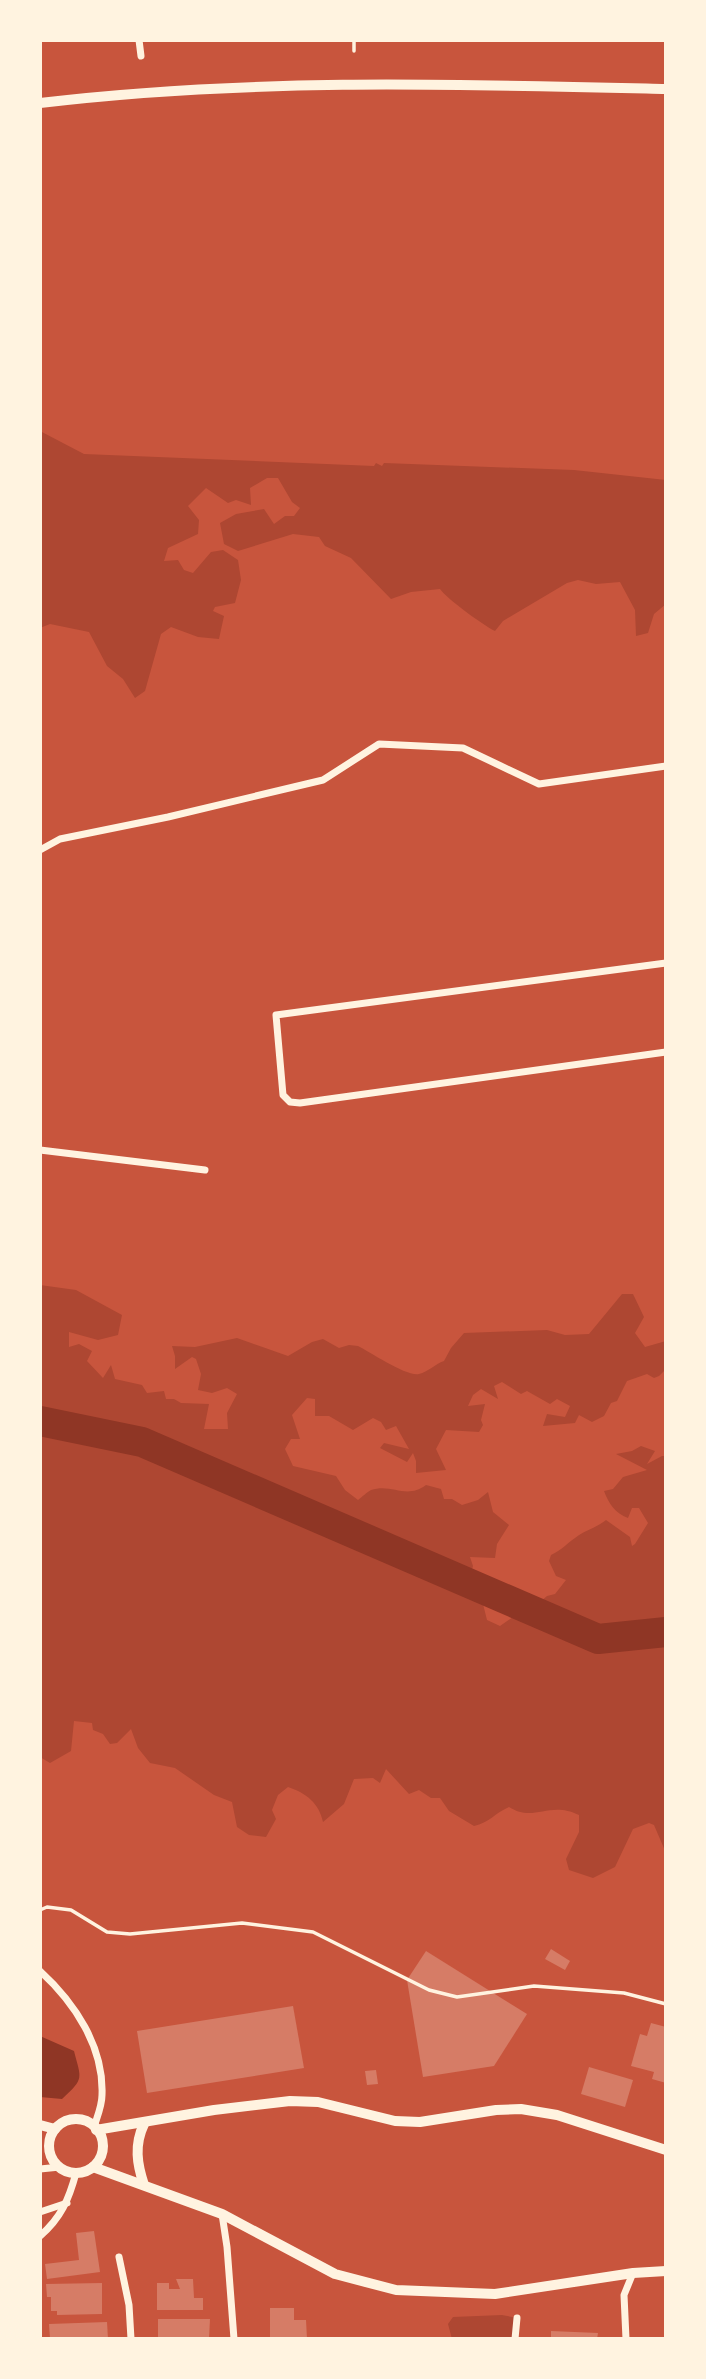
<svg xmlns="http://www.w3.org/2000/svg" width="706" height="2379" font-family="'DejaVu Sans',sans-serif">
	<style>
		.green { fill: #ae4732 }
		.water { fill: #8f3625 }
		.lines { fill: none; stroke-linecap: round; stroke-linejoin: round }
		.river { stroke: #8f3625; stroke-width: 30 }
		.building { fill: #d67c66 }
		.service { stroke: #fff3e0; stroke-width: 3.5 }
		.minor { stroke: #fff3e0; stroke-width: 7 }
		.tertiary { stroke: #fff3e0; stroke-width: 10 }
		.secondary { stroke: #fff3e0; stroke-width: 10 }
	</style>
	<rect width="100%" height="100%" fill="#c8553d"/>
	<g class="green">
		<path d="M40 431 84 454 374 466 376 463 382 466 384 463 574 470 666 480V604L654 614 648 633 636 636 635 610 620 582 596 584 578 580 567 583 503 621 495 631C483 625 447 599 440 589L411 592 391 599 351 558 325 546 319 537 293 534 238 551 224 544 220 523 236 514 264 509 274 524 285 516H294L300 508 292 502 278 478H267L250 488 251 505 236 500 228 503 206 488 188 506 199 520 198 534 168 548 164 561 178 560 184 570 193 573 211 552 223 550 238 560 241 580 235 603 215 607 213 611 224 616 219 639 198 637 171 627 161 634 145 691 135 698 123 679 107 666 89 632 50 624 40 628Z"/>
		<path d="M40 1285 76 1290 122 1315 118 1335 98 1340 69 1332V1347L79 1344 92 1351 87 1361 103 1378 111 1365 115 1379 142 1385 147 1393 164 1391 166 1399H174L181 1403 209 1404 204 1429H228L227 1413 237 1394 227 1388 212 1393 198 1390 201 1374 196 1359 192 1357 175 1369V1356L172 1346 195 1347 237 1338 288 1356 312 1342 323 1339 339 1348 349 1345 358 1346C370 1352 407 1377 419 1374 428 1372 435 1364 444 1361L451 1348 464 1333 547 1330 565 1335 589 1334 622 1294H633L644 1317 635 1333 645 1347 666 1341V1369L659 1376 654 1378 647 1374 627 1381 617 1401 611 1403 604 1416 592 1422 579 1415 575 1423 543 1426 547 1414 565 1417 570 1406 557 1399 550 1404 527 1391 521 1394 502 1382 494 1386 498 1399 481 1389 473 1395 468 1406 485 1404 481 1420 483 1425 479 1432 446 1430 436 1449 446 1470 416 1473V1461L413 1453 407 1462 380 1448 384 1443 409 1449 396 1426 386 1430 381 1422 373 1418 353 1430 329 1416H315V1399L307 1398 292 1415 300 1439H291L285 1449 293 1466 336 1476 345 1490 358 1500C362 1497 367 1492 371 1490 392 1483 406 1500 426 1485L441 1489 444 1499H452L462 1505 478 1500 488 1492 493 1512 509 1525 497 1544 495 1558 470 1557 473 1566 468 1584 481 1596 487 1620 500 1626 520 1612V1596L529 1593 540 1602 547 1596 555 1594 566 1580 556 1576 549 1561 551 1555C562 1550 566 1544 575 1538 585 1530 596 1528 606 1520L630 1537 632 1546 635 1544 648 1523 639 1508H632L628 1518C615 1513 609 1504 604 1491L613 1489 623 1477 647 1470 616 1454 632 1451 641 1446 655 1451 647 1464 662 1456H666V1853L654 1825 649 1823 633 1829 615 1867 593 1878 569 1870 566 1859 579 1832V1815C549 1800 534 1823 509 1807 495 1813 489 1823 474 1826L449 1811 440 1798H431L419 1790 409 1794 386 1769 380 1783 373 1778 354 1779 344 1804 323 1822C319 1803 306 1793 288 1787L278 1795 272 1810 276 1819 266 1837 249 1835 237 1827 232 1802 214 1795 175 1768 150 1763 138 1748 131 1729 117 1743 110 1744 103 1734 93 1730 92 1723 74 1721 71 1751 50 1763 40 1757Z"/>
		<path d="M502 2315 517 2318 514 2339H452L448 2324 453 2317Z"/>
	</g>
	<path class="water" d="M40 2036 74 2051C81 2079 85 2078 62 2099L40 2097Z"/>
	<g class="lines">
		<path class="river" d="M40 1421 142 1442 598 1639 666 1632"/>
	</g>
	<g class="building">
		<path d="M551 1949 570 1961 565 1970 545 1959Z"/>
		<path d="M426 1951 527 2014 494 2066 423 2077 407 1980Z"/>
		<path d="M293 2006 304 2068 147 2093 137 2031Z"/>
		<path d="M651 2023 666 2027V2083L652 2079 654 2072 631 2066 640 2034 647 2036Z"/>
		<path d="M589 2067 633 2080 625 2107 581 2094Z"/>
		<path d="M376 2070 378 2084 367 2085 365 2071Z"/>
		<path d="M94 2231 100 2272 47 2279 45 2264 79 2260 76 2233Z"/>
		<path d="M176 2279H193L194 2298H203V2310H157V2283H169V2289H180Z"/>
		<path d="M102 2283V2314L57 2315V2311H51V2297H47L46 2284Z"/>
		<path d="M270 2308H294V2320H306L307 2339H270Z"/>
		<path d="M158 2319H210L209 2339H158Z"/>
		<path d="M107 2322 108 2339H50L49 2324Z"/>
		<path d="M551 2331 598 2333 597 2339H551Z"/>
	</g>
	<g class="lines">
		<g class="service">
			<path d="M354 40V51"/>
			<path d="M40 1910 47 1907 71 1910 107 1932 130 1934 242 1923 313 1932 429 1990 457 1997 534 1986 624 1993 666 2004"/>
		</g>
		<g class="minor">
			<path d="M139 40 141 56"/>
			<path d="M40 850 60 839 168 817 323 780 379 744 463 748 539 784 666 766"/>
			<path d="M666 963 276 1015 283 1095 290 1102 300 1103 666 1052"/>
			<path d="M40 1150 205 1170"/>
			<path d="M40 1971C75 2003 104 2047 102 2095 102 2106 97 2117 94 2127"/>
			<path d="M40 2169 60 2167"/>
			<path d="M40 2212 67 2203"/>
			<path d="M222 2214 227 2247 234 2339"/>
			<path d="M40 2236C61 2218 69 2199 76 2173"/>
			<path d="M119 2257 129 2305 131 2339"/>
			<path d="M515 2339 517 2318"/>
			<path d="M626 2339 624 2295 633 2273"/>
		</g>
		<g class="tertiary">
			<circle cx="76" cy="2146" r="27"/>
			<path d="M144 2124C134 2145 137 2164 144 2185"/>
			<path d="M40 2125 55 2129"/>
			<path d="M96 2130 214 2110 290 2101 318 2102 395 2121 420 2122 496 2110 521 2109 557 2115 666 2150"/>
			<path d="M93 2167 222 2214 335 2274 396 2290 495 2294 633 2273 666 2271"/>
		</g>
		<path class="secondary" d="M40 103C248 78 457 84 666 89"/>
	</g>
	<rect width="706" height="2379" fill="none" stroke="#fff3e0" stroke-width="84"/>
</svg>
